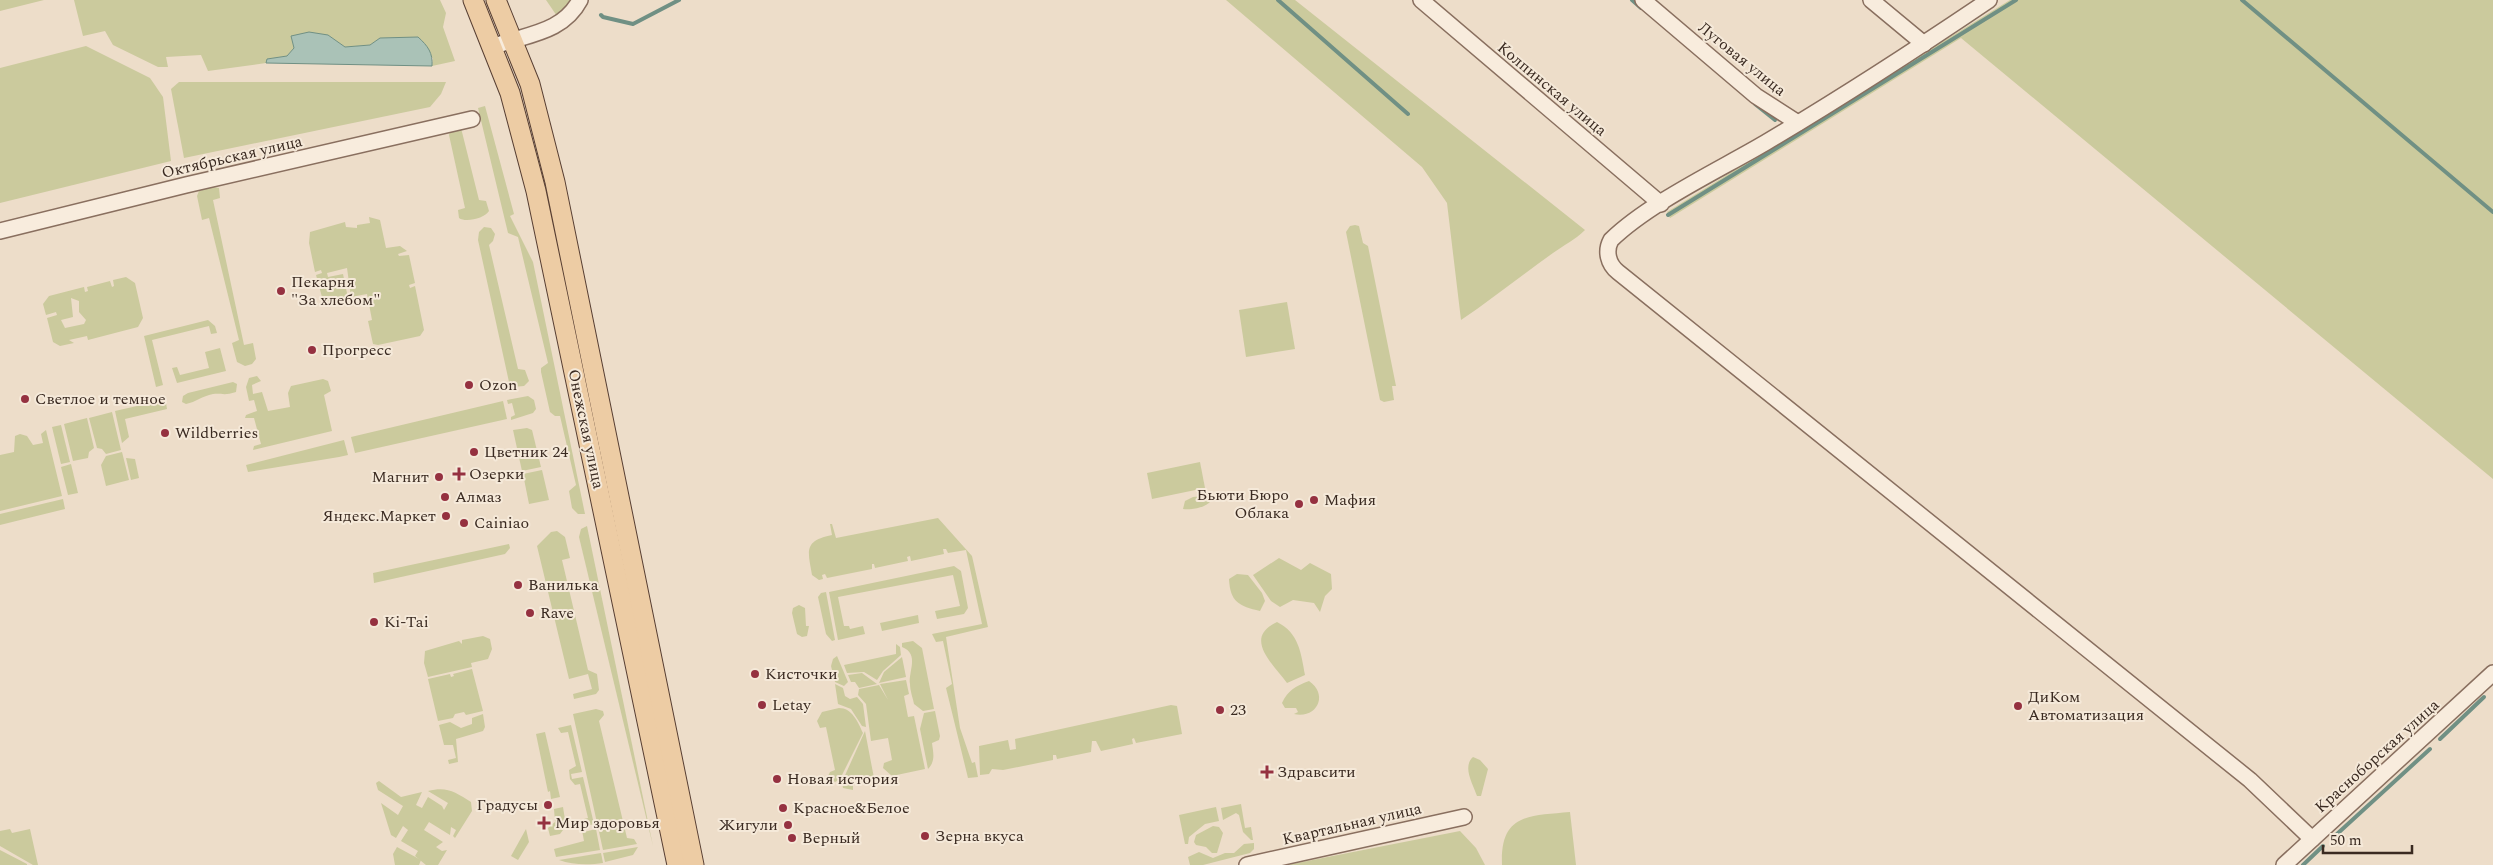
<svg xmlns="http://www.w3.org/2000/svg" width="2493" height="865" font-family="Spectral,serif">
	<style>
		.green { fill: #cbca9d; fill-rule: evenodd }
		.water { fill: #aac2b7; stroke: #709084 }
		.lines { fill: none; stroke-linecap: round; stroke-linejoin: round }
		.stream { stroke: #709084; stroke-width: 4 }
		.minor-casing { stroke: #896f5f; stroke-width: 18 }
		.major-casing { stroke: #573e32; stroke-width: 21 }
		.minor { stroke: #f8ecdd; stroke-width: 15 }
		.major { stroke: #edcca4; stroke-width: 19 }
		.poi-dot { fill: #953140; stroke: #f5e9d9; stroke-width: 2 }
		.labels { text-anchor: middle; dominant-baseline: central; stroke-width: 4; stroke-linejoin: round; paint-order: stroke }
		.street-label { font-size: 16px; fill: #3a2a21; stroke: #f5e9d9 }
		.poi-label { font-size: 16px; fill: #3a2a21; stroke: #f5e9d9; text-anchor: start }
	</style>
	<rect width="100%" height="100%" fill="#edddc9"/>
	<g class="green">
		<path d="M0 0H44L0 11Z"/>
		<path d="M74 0H440L446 13 443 27 455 61 432 66 433 58 380 38 370 45 345 47 328 35 291 36 294 48 287 56 268 59 266 63 208 71 201 55 166 57 168 67H158L113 45 105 31 83 36Z"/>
		<path d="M546 0H578L559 19Z"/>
		<path d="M1226 0H1295L1585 230C1575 240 1564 245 1553 253 1522 275 1492 299 1461 320L1447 203 1422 167Z"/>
		<path d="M2010 0H2493V479L1961 38 1670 218 1667 212Z"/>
		<path d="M86 46 150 78 163 97 171 161 0 203V68Z"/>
		<path d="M179 82H446L441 94 430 107 184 158 171 89Z"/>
		<path d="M485 106 514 214 510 216 533 262 585 514H578L572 508 569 491 576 485 560 416H555L550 412 541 372V368L548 363 518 237 508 233 478 108Z"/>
		<path d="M451 129H461L462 132 479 200 486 201 489 211C485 218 466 223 459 218L458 210 465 208 449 135Z"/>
		<path d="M213 187 219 188 220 198 213 200 244 345 253 343 256 359 252 364 245 366 237 362 232 343 239 340 209 218 202 220 197 196 199 191Z"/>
		<path d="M369 217 380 220 386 248 400 246 407 251 398 254 399 256 409 255 415 283 409 285 410 288 415 286 424 330 420 336 378 345 373 344 368 321 372 320 367 294 351 297 347 268 327 273 328 277 343 274 348 298 328 301 322 297 316 275 322 273 321 270 315 272 309 243 310 232 345 222 346 227 357 228V225L370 223Z"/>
		<path d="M1355 225 1359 226 1363 243 1368 246 1396 386H1392L1394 400 1384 402 1380 400 1346 232 1350 226Z"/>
		<path d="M484 227 491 228 495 234 493 241 489 245 518 369 525 370 529 381 524 386 513 387 509 382 478 240 479 232Z"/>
		<path d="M126 277 135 283 143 318 138 327 88 340 87 336 69 340 74 343 60 346 53 342 47 318 57 315 56 312 46 315 43 304 49 296 84 287 85 292 88 291 87 287 110 281 112 287 114 286 113 280ZM71 298 79 301V312L86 320 84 324 65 328 61 320 73 317Z"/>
		<path d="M1287 302 1295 349 1246 357 1239 310Z"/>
		<path d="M208 320 215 326 217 333 211 334 209 326 152 340 163 385 156 387 144 336Z"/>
		<path d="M220 348 226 371 177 383 172 368 177 367 180 375 209 368 205 352Z"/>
		<path d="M257 376 261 381 252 385 253 394 262 392 268 411 290 407 288 393 291 386 323 379 328 381 331 391 324 395 332 431 253 450 254 446 261 444 254 418H245L246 415 257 411 254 400 249 401 246 387 249 378Z"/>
		<path d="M233 382 237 384 236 392C224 396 222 393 213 394 202 396 196 402 186 404L182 402 183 396 188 393Z"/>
		<path d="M528 396 534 400 536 409 533 413 511 420V417L515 415 512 403 508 404 507 400Z"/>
		<path d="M159 401 166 403 167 409 125 419 129 437 122 443 115 411Z"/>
		<path d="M503 401 507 419 355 453 351 437Z"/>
		<path d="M112 412 121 450 106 454 102 449 97 448 89 418Z"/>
		<path d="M87 418 94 448 89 452 88 458 73 461 64 424Z"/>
		<path d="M61 425 70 462 61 464 52 427Z"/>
		<path d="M527 428 532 430 541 467 522 471 513 430Z"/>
		<path d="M46 430 62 496 0 511V455L14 452 15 436 20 434 27 436 33 445 43 443 41 434Z"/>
		<path d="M344 440 348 455 339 457 248 472 246 465Z"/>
		<path d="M122 452 129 480 106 486 101 465 106 456Z"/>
		<path d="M126 458 135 459 139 478 131 480Z"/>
		<path d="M1200 462 1205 488 1152 499 1147 473Z"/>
		<path d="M71 464 78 493 68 495 61 467Z"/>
		<path d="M542 470 549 500 529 504 523 474Z"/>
		<path d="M1203 496 1209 497 1211 501C1205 508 1191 510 1183 509L1185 501 1193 497Z"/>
		<path d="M63 499 65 509 0 525V514Z"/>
		<path d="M938 518 972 556 988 627 946 637 960 728 972 763 975 762 978 777 968 778 946 688 952 684 943 641 936 642 932 634 982 624 966 550 948 553 946 549H943L944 554 911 561 910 556 907 557 908 561 875 568 874 564H872V569L827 578 825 574 822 575 823 579 819 580 812 575C808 551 803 541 832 535L830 524H832L836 538Z"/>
		<path d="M587 526 653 846 579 537 581 529Z"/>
		<path d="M557 531 565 537 570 558 562 560 588 670 597 674 599 690 596 694 574 699 573 694 592 689 588 674 569 679 537 546 551 532Z"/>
		<path d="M509 544 510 548 505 554 374 583 373 573Z"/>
		<path d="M1279 558 1301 570 1310 563 1331 574 1332 589 1325 596 1320 612 1314 603 1293 600 1280 607 1271 601 1253 575Z"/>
		<path d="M954 566 961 571 968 608 964 614 937 619 935 611 960 606 953 575 838 597 844 626H849L850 629 863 626 865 634 838 640 829 592Z"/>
		<path d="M1237 574 1248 575 1262 593 1265 601 1260 611C1239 606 1230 602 1229 579Z"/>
		<path d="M826 592 835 640 832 641 826 634 818 597 821 593Z"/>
		<path d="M799 605 805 608 806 626H809L807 636 802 637 797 634 792 613 793 608Z"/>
		<path d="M918 615 919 623 882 631 880 623Z"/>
		<path d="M1277 622C1299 633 1301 653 1305 675L1287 683C1274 665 1242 638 1277 622Z"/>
		<path d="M483 636 490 639 492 649 488 659 471 663 472 667 428 677 424 663 425 651 459 641 462 644V640Z"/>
		<path d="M913 641 922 648 934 709 923 711 914 704C913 698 910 691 910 684 908 672 920 654 902 647V643Z"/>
		<path d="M896 644 900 647 901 655 883 671 877 680 864 672 847 673 844 665 896 654Z"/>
		<path d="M837 656 848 682 844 686 835 682 831 666 833 659Z"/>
		<path d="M902 657 906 677 879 683 884 672Z"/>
		<path d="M472 669 483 711 466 715 464 712 455 714 453 718 438 721 428 679 450 674 451 677 454 676 453 674Z"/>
		<path d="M862 673 877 684 859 688 855 682H851L848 675Z"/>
		<path d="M906 680 909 694 904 696 908 717 914 716 925 769 892 776 883 768 884 763 892 760 888 738 871 741 866 704 858 695 859 689 879 685 888 700 880 684Z"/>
		<path d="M1309 681C1329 695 1317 719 1294 714L1298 712 1296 708H1285L1282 703C1288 690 1296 686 1309 681Z"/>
		<path d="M835 684 843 688 845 696 850 699 857 697 863 704 866 727 862 726 851 709 838 704Z"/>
		<path d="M1171 705 1177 706 1182 734 1136 743 1134 738 1132 739 1133 744 1101 751 1096 741H1092L1091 752 1057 759 1056 755H1053V760L1003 770 992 769 989 774 980 775 979 746 1008 740 1010 750 1016 749 1015 739Z"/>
		<path d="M839 708C852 708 858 722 863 733L840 779 835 782 828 776 830 772 835 770 826 727 820 728 817 721 822 712Z"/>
		<path d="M596 709 603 711 604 715 599 721 627 838 634 839 637 844 603 850 573 714Z"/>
		<path d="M935 711 940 736 939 740 932 743C933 752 936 761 928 769L920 729 924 713Z"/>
		<path d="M483 714 485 727 483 731 456 739 458 762 449 764 448 760 456 758 453 745H444L439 725 450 722 461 728 472 724V718Z"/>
		<path d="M571 725 582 772 571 774 572 779 583 777 594 824 583 827 584 832 596 829 600 850 556 857 554 849 584 841 581 825 584 819 588 818 580 784 575 785 570 779 569 770 576 766 568 732 561 733 558 728Z"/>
		<path d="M865 731 874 778 873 780 853 785V790L843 788 842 782Z"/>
		<path d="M545 732 560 797 551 799 550 791 548 792 536 734Z"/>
		<path d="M1473 757 1480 760 1488 769 1481 796H1477C1473 784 1462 767 1473 757Z"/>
		<path d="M379 781 401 797 422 792 416 805 422 808 428 797 442 806 444 810 448 803 428 791C447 786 455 792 471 802L472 811 455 838 453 836 456 830 451 827 450 835 429 822 424 830 443 842 436 847 442 851 447 850 438 865H426L415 856 418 851 401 841 408 830 403 826 396 838 391 835 381 803 398 815 403 806 378 790 376 783Z"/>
		<path d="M1241 804 1245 828 1251 827 1253 840H1251L1243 832 1239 815 1236 813 1223 820 1221 808Z"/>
		<path d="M563 807 566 826 560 834 550 836 548 828 555 822 554 809Z"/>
		<path d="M1216 807 1219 821 1205 824 1189 837 1188 844H1185L1179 815Z"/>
		<path d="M1570 812 1576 865H1502C1500 813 1529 816 1570 812Z"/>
		<path d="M1213 826 1219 827 1223 833 1217 853H1212L1206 847 1196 845 1194 842 1196 835Z"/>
		<path d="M10 829 12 833 30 829 38 865H33L0 846V831Z"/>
		<path d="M526 829 529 842 518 860 511 856Z"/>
		<path d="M1460 831 1476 848 1485 865H1287Z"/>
		<path d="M1254 843V849L1250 853 1203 865H1190L1188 857 1199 852 1213 858 1225 853H1234L1244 844Z"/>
		<path d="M397 847 421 860 419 865H395L393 854Z"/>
		<path d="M638 847 633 855 605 862 603 853Z"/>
		<path d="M0 850 27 864V865H0Z"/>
		<path d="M601 853 603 863C589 865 572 865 559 860Z"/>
	</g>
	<path class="water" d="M309 32 328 35 345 47 370 45 380 38 418 37C428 46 433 53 432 66L266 63 267 59 287 56 294 48 291 36Z"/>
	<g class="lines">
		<g class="stream">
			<path d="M1278 0 1408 114"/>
			<path d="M1632 0 1641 8"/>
			<path d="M2242 0 2493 212"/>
			<path d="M601 15 603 17 633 24 679 0"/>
			<path d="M1755 104 1775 120"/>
			<path d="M1668 215 2016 0"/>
			<path d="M2440 739 2484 697"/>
			<path d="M2337 834 2430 749"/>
			<path d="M2303 865 2323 846"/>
		</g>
		<g class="minor-casing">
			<g id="minor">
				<path d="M1421 0 1661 204"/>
				<path d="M1643 0 1756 96 1798 123"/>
				<path d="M1871 0 1924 44"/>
				<path d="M1989 0C1915 50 1841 98 1765 143 1719 170 1649 203 1611 240 1605 251 1608 264 1618 272L2250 780 2312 839"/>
				<path d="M493 47C525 34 562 34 580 0"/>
				<path d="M0 231 186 185 472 119"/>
				<path d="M1247 865 1464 817"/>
				<path d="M2284 865 2493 673"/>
			</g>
		</g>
		<g class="major-casing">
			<g id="major">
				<path d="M473 0 510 93 536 191 677 865"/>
				<path d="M496 0 530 84 555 182 694 865"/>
			</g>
		</g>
		<use href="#minor" class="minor"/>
		<use href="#major" class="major"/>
	</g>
	<g class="poi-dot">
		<circle cx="281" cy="291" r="5"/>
		<circle cx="312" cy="350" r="5"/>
		<circle cx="469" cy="385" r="5"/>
		<circle cx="25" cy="399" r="5"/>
		<circle cx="165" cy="433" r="5"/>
		<circle cx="474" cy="452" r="5"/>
		<path d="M456.5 466.5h5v5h5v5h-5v5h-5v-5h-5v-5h5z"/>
		<circle cx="439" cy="477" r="5"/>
		<circle cx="445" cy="497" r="5"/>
		<circle cx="1314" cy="500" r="5"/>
		<circle cx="1299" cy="504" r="5"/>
		<circle cx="446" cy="516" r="5"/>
		<circle cx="464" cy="523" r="5"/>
		<circle cx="518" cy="585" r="5"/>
		<circle cx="530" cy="613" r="5"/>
		<circle cx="374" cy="622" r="5"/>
		<circle cx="755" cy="674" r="5"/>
		<circle cx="762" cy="705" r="5"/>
		<circle cx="2018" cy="706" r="5"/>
		<circle cx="1220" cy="710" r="5"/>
		<path d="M1264.5 764.5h5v5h5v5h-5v5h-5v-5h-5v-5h5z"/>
		<circle cx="777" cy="779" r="5"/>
		<circle cx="548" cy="805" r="5"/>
		<circle cx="783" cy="808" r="5"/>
		<path d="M541.5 815.5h5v5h5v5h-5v5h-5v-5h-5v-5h5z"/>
		<circle cx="788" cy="825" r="5"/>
		<circle cx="925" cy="836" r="5"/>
		<circle cx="792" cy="838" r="5"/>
	</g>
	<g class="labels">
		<g class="street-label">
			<text transform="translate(1742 59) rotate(39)">Луговая улица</text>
			<text transform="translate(1552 89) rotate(40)">Колпинская улица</text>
			<text transform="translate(232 157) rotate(-13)">Октябрьская улица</text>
			<text transform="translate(586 429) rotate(78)">Онежская улица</text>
			<text transform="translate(2377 756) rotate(-42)">Красноборская улица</text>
			<text transform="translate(1352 824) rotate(-13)">Квартальная улица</text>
		</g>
		<g class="poi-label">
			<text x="291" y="282">Пекарня<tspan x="291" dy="18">"За хлебом"</tspan></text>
			<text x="322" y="350">Прогресс</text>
			<text x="479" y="385">Ozon</text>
			<text x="35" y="399">Светлое и темное</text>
			<text x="175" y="433">Wildberries</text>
			<text x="484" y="452">Цветник 24</text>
			<text x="469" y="474">Озерки</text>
			<text x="429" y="477" text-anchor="end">Магнит</text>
			<text x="1289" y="495" text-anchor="end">Бьюти Бюро<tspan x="1289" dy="18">Облака</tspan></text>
			<text x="455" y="497">Алмаз</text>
			<text x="1324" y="500">Мафия</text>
			<text x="436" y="516" text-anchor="end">Яндекс.Маркет</text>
			<text x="474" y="523">Сainiao</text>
			<text x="528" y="585">Ванилька</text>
			<text x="540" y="613">Rave</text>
			<text x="384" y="622">Ki-Tai</text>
			<text x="765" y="674">Кисточки</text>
			<text x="2028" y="697">ДиКом<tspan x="2028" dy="18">Автоматизация</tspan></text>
			<text x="772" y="705">Letay</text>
			<text x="1230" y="710">23</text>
			<text x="1277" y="772">Здравсити</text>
			<text x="787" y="779">Новая история</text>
			<text x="538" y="805" text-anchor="end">Градусы</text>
			<text x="793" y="808">Красное&amp;Белое</text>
			<text x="555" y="823">Мир здоровья</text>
			<text x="778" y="825" text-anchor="end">Жигули</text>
			<text x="935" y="836">Зерна вкуса</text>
			<text x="802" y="838">Верный</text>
		</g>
	</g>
	<path d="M2323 845v8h89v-8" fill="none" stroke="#3a2a21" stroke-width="2.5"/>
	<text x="2330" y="845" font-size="15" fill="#3a2a21" stroke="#f5e9d9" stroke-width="4" paint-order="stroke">50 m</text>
</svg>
